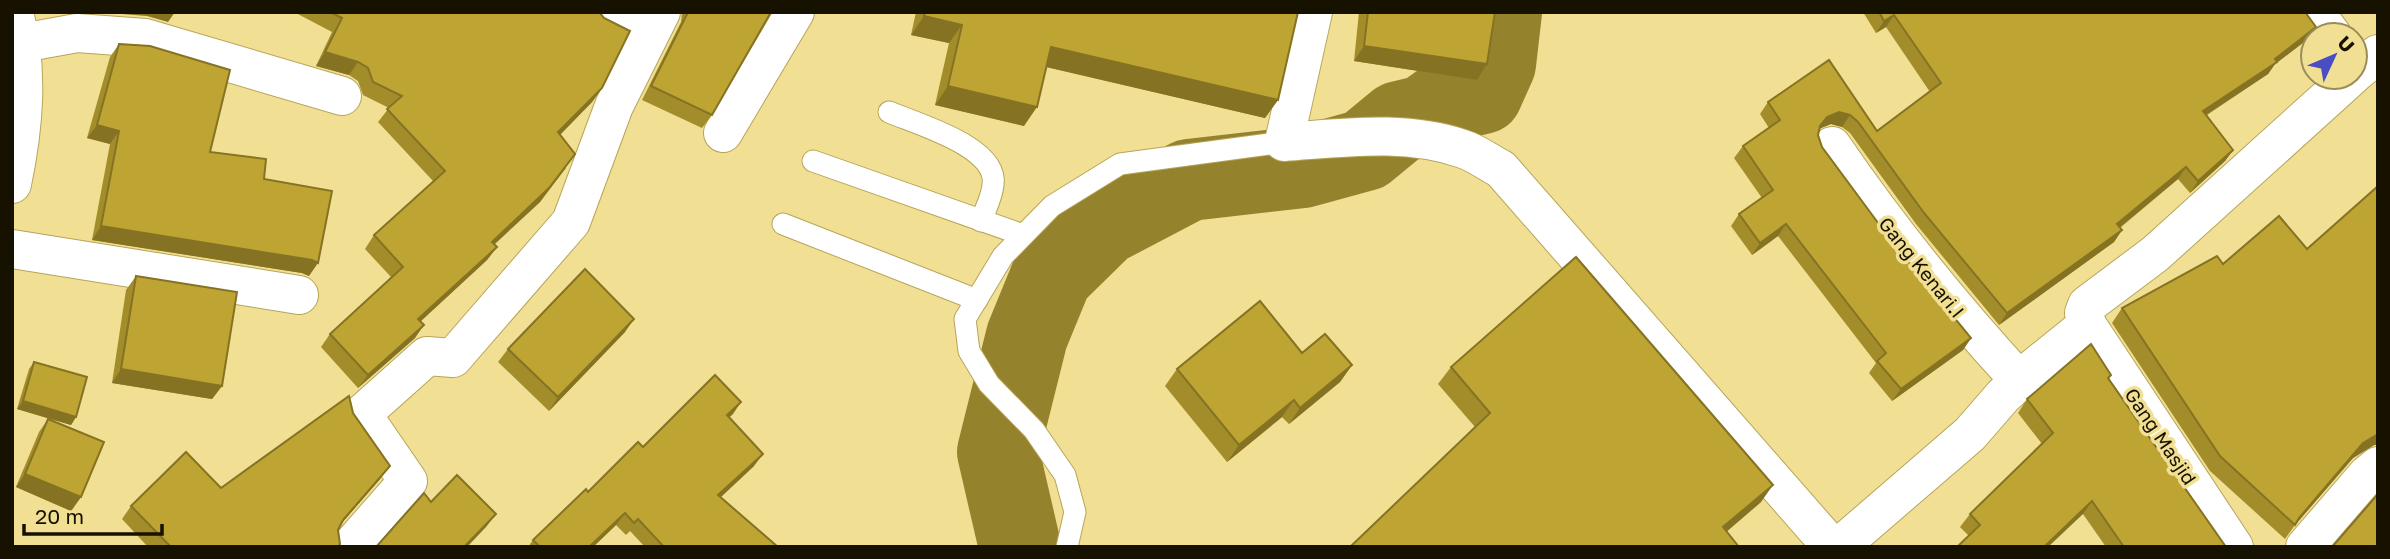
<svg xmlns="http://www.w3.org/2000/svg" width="2390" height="559" font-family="'Golos Text',sans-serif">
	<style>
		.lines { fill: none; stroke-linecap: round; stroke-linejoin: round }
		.river { stroke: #95822d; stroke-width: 82 }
		.service-casing { stroke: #b7a55a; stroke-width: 23 }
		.minor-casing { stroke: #b7a55a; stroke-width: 40 }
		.tertiary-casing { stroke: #b7a55a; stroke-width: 40 }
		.service { stroke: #fff; stroke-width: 21 }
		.minor { stroke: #fff; stroke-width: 38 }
		.tertiary { stroke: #fff; stroke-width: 38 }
		.wall { fill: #a38d2b }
		.shaded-wall { fill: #857323 }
		.building { fill: #bea432; stroke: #857323; stroke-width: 2 }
		.labels { text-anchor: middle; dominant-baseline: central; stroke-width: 7; stroke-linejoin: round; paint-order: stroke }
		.street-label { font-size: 19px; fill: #171100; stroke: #f1df93 }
	</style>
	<rect width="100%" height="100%" fill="#f1df93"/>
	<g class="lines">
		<path class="river" d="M1020 547 998 452 1027 336 1052 275 1103 225 1189 180 1303 167 1365 150 1399 122 1424 116 1444 102 1482 93 1495 64 1501 12"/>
		<g class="service-casing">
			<g id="service">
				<path d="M889 112C917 124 999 147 993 185 992 197 985 210 981 221"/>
				<path d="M813 161 1023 235"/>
				<path d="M783 224 977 300"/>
				<path d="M1067 547 1075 512 1065 475 1034 430 989 384 969 351 965 319 1003 256 1052 206 1120 164 1284 142"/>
			</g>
		</g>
		<g class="minor-casing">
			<g id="minor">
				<path d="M606 12 627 24"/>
				<path d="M1313 12 1284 142C1343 138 1406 129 1463 149 1476 153 1489 163 1501 169L1832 547"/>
				<path d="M2315 12 2332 35"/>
				<path d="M22 43 77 33 145 38 342 96"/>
				<path d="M2355 73 2378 54"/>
				<path d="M723 133 795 12"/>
				<path d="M1832 146C1890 231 1950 305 2020 381"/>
				<path d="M12 249 299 295"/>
				<path d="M2087 325 2234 547"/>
				<path d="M350 547 408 481 362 414 427 356 453 358 571 222 614 106 661 12"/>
				<path d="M1839 547 1970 434 2003 396 2030 371 2087 325 2084 313 2087 305 2155 254 2351 77"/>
				<path d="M2305 547 2367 475 2378 466"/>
			</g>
		</g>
		<g class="tertiary-casing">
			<path id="tertiary" d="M12 184C24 127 29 69 14 12"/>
		</g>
		<use href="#service" class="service"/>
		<use href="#minor" class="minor"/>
		<use href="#tertiary" class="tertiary"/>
	</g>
	<g class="wall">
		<path d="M294 12H599L602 88 592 102 560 135 566 168 540 202 494 244 497 247 487 260 421 321 415 338 358 388 321 347 330 334 391 277 365 249 374 235 433 181 378 122 389 108 363 95 358 81 349 75 316 66 332 32Z"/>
		<path d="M682 12H771L712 115 702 128 642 100 681 22Z"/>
		<path d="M916 12H1298L1278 100 1265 118 1046 67 1024 126 935 105 949 43 911 35Z"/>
		<path d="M1359 12H1495L1477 80 1354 61Z"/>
		<path d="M1863 12H2305L2308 39 2275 64 2268 74 2207 115 2233 150 2225 161 2190 193 2178 179 2120 228 2122 230 2114 242 1999 325 1916 224 1850 133 1842 127 1831 124 1820 128 1818 135 1822 147 1890 239 1971 338 1963 350 1892 401 1869 373 1876 363 1778 236 1752 255 1731 226 1739 214 1762 198 1734 158 1743 146 1769 128 1760 114 1768 102 1829 60 1877 131 1930 92 1886 27 1876 33Z"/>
		<path d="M119 44 210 152 264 179 309 276 302 273 92 240 110 144 87 138 110 57Z"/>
		<path d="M136 276 222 386 212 399 112 383 126 290Z"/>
		<path d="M2122 308 2374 445 2353 458 2295 525 2285 539 2210 471 2112 323Z"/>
		<path d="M625 332 549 411 498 362 508 349Z"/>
		<path d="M1302 353 1352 365 1340 382 1289 424 1282 417 1227 462 1165 386 1177 369Z"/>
		<path d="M34 362 76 417 71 425 17 409 29 369Z"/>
		<path d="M1451 367 1761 502 1726 532 1475 427 1438 384Z"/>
		<path d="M2111 375 2109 379 2226 547H2106L2083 514 1969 536 1960 527 1970 514 2042 444 2018 413 2027 399Z"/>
		<path d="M741 402 729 417 754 466 721 497 778 547H645L630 531 626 535 616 525 593 547H528L533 540 588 492 643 447Z"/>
		<path d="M353 413 380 479 340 525 338 530V547H148L122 519 131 506 221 488Z"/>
		<path d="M48 419 81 497 71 511 16 487 39 432Z"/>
	</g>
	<g class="shaded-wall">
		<path d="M123 12H175L168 22 147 16 122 14Z"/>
		<path d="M1894 15 1886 27 1876 33 1884 21Z"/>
		<path d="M924 16 962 25 949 43 911 35Z"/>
		<path d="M2316 27 2308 39 2275 64 2268 74 2195 122 2203 111Z"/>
		<path d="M1364 46 1487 64 1477 80 1354 61Z"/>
		<path d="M1051 47 1278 100 1265 118 1038 65Z"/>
		<path d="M325 52 358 62 349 75 316 66Z"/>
		<path d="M948 86 1037 107 1024 126 935 105Z"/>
		<path d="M602 88 592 102 549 146 558 132Z"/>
		<path d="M1839 112 1850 115 1842 127 1831 124 1819 129 1812 137 1827 117Z"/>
		<path d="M97 125 119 131 110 144 87 138Z"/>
		<path d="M2233 150 2225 161 2190 193 2198 181Z"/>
		<path d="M575 154 540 202 483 255 492 242Z"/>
		<path d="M2186 167 2178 179 2109 236 2117 224Z"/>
		<path d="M1786 224 1778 236 1752 255 1760 243Z"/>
		<path d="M101 226 312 260 318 263 309 276 302 273 92 240Z"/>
		<path d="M2122 230 2114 242 1999 325 2007 313Z"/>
		<path d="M497 247 487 260 409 332 418 319Z"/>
		<path d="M634 319 625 332 549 411 558 397Z"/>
		<path d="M424 325 415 338 358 388 368 375Z"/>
		<path d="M1971 338 1963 350 1892 401 1901 389Z"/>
		<path d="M1352 365 1340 382 1289 424 1300 408Z"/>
		<path d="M121 369 222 386 212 399 112 383Z"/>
		<path d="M1294 400 1282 417 1227 462 1239 445Z"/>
		<path d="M23 401 76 417 71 425 17 409Z"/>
		<path d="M741 402 733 414 719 427 727 415Z"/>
		<path d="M2378 434V445H2374L2353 458 2295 525 2299 518 2363 443Z"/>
		<path d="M763 454 754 466 710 507 718 495Z"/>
		<path d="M390 466 380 479 333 533 343 520Z"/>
		<path d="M25 474 81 497 71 511 16 487Z"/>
		<path d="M1773 485 1761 502 1711 545 1723 527Z"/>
		<path d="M2092 501 2083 514 2048 547H2044Z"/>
		<path d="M625 513 616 525 593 547H589Z"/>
		<path d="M496 514 486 527 467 547H464Z"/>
	</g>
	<g class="building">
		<path d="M330 12H599L604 18 630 31 602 88 558 132 575 154 549 188 492 242 497 247 418 319 424 325 368 375 330 334 403 267 374 235 445 171 387 109 402 96 373 82 368 68 358 62 325 52 342 18Z"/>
		<path d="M688 12H771L712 115 651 86Z"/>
		<path d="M925 12H1298L1278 100 1051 47 1037 107 948 86 962 25 924 16Z"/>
		<path d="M1368 12H1495L1487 64 1364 46Z"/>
		<path d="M1879 12H2305L2316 27 2275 59 2277 62 2203 111 2233 150 2198 181 2186 167 2117 224 2122 230 2007 313 1924 213 1858 122 1850 115 1839 112 1827 117 1820 126 1818 135 1822 147 1890 239 1971 338 1901 389 1877 361 1886 353 1786 224 1760 243 1739 214 1773 190 1743 146 1780 120 1768 102 1829 60 1877 131 1941 83 1894 15 1884 21Z"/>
		<path d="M119 44 150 46 230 70 210 152 266 159 264 179 332 191 318 263 312 260 101 226 119 131 97 125Z"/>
		<path d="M2378 186V434L2363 443 2299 518 2295 525 2220 456 2122 308 2217 256 2223 264 2279 216 2307 249Z"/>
		<path d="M1576 257 1773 485 1723 527 1739 547H1350L1490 413 1451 367Z"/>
		<path d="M585 269 634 319 558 397 508 349Z"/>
		<path d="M136 276 237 292 222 386 121 369Z"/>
		<path d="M1260 301 1302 353 1325 334 1352 365 1300 408 1294 400 1239 445 1177 369Z"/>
		<path d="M2091 344 2111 375 2108 378 2226 547H2124L2092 501 2044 547H1957L1980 525 1970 514 2053 433 2027 399Z"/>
		<path d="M34 362 87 377 76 417 23 401Z"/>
		<path d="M715 375 741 402 727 415 763 454 718 495 778 547H664L638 519 634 523 625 513 589 547H540L533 540 586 489 588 492 638 442 643 447Z"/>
		<path d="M349 396 353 413 390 466 343 520 338 530 340 544 338 547H171L131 506 186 452 221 488Z"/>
		<path d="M48 419 104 442 81 497 25 474Z"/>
		<path d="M457 475 496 514 464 547H376L424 493 431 502Z"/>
		<path d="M2378 494V547H2332Z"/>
	</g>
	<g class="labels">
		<g class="street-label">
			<text transform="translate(1922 267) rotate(51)">Gang Kenari.I</text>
			<text transform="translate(2161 436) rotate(56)">Gang Masjid</text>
		</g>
	</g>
	<rect width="2390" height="559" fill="none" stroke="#171100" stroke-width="28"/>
	<g transform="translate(2334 56) rotate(46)"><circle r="33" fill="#f1df93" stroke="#9a8d58" stroke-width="2"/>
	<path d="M0-5L12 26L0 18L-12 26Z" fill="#4a4dc3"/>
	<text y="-10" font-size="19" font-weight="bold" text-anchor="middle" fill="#171100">U</text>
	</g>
	<path d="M24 524v10h138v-10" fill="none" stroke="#171100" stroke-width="3.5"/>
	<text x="35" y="524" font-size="21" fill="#171100" stroke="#f1df93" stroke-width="5" paint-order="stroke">20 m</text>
</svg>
